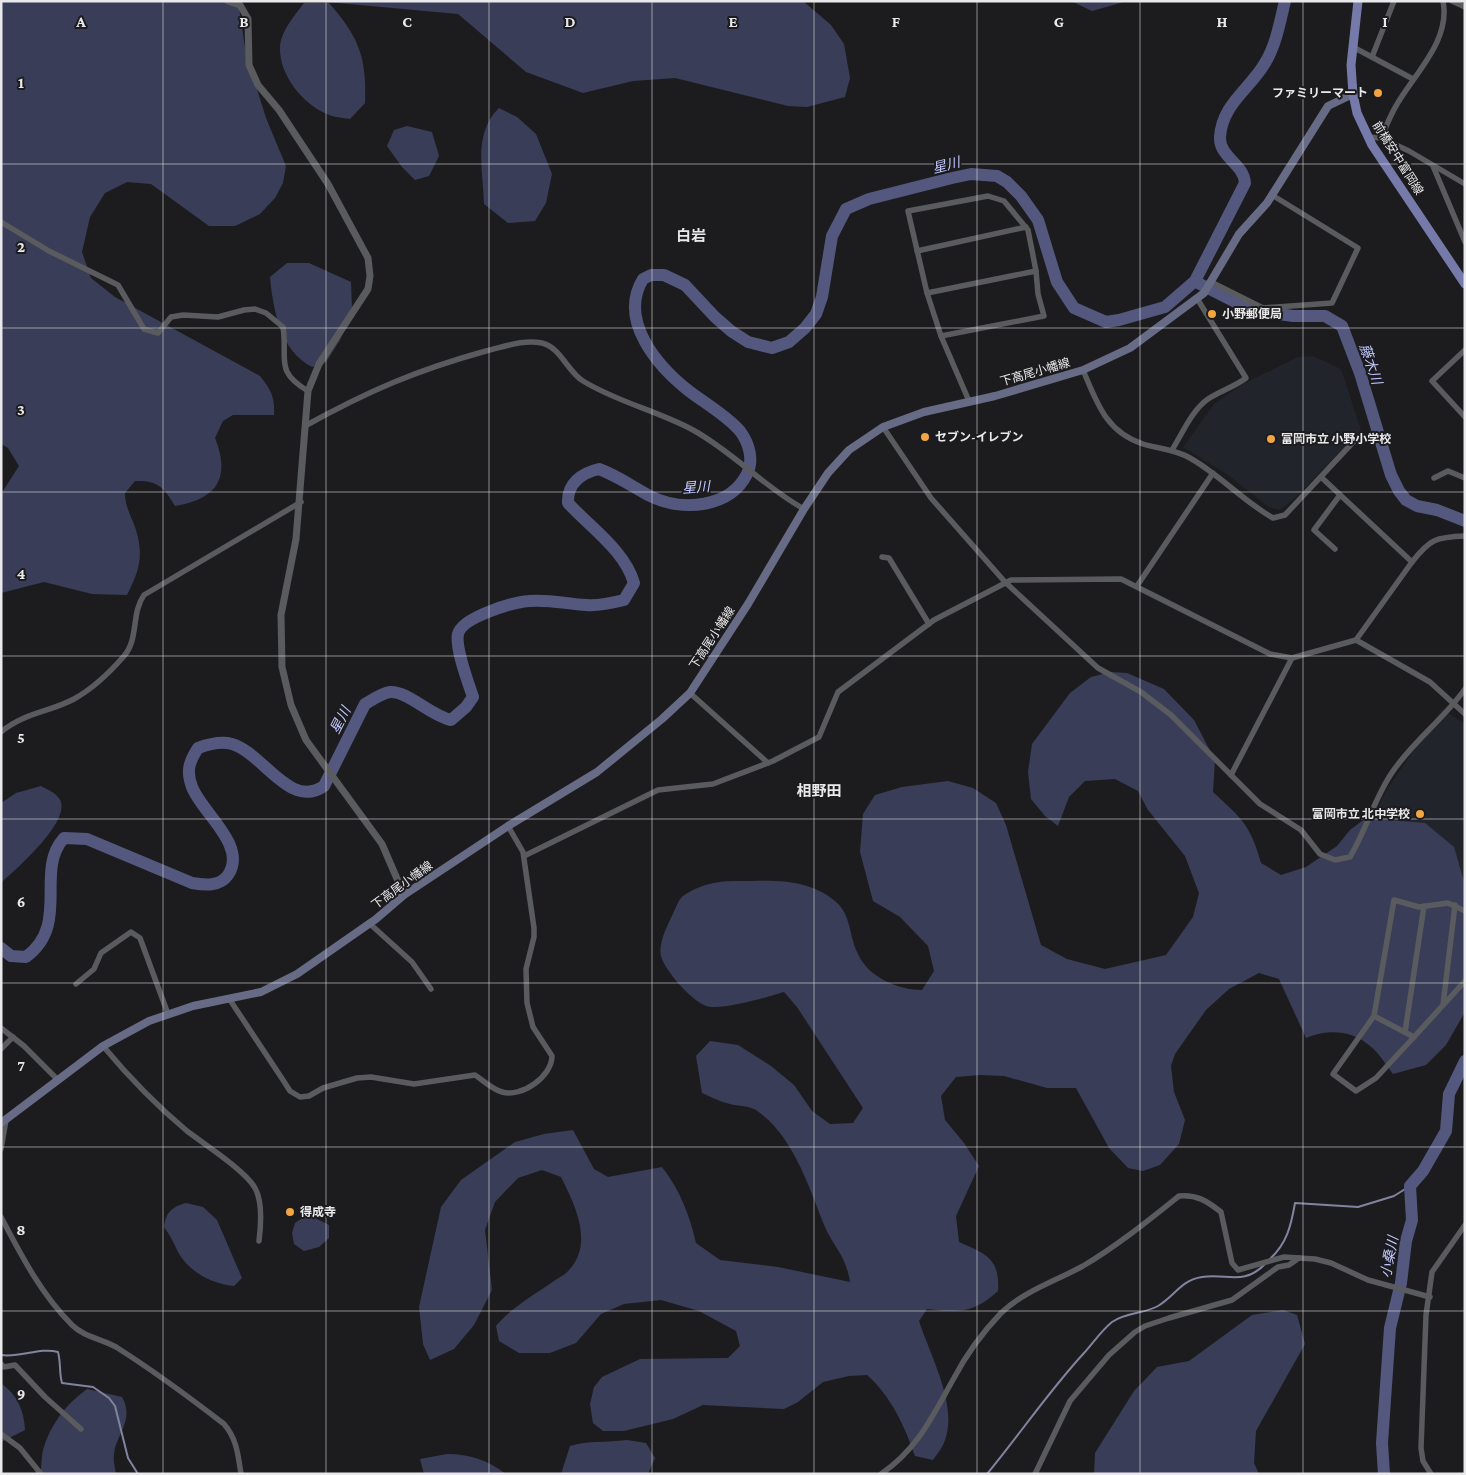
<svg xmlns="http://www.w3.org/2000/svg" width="1466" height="1475" font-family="'Crimson Pro','Noto Sans JP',serif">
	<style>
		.built { fill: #22242c }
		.green { fill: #3a3d58 }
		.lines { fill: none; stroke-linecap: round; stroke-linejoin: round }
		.stream { stroke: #81849f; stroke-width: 2 }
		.river { stroke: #54587e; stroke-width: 12 }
		.minor { stroke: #5a5b5e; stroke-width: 5.5 }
		.tertiary { stroke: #5a5b5e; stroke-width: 7 }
		.secondary { stroke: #686b85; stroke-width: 8 }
		.primary { stroke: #767aab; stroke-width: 9 }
		.grid { fill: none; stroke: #e9e9eb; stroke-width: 1; stroke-opacity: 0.55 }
		.poi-dot { fill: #f2a541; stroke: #1c1c1f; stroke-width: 2 }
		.labels { text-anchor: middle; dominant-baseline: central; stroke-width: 4; stroke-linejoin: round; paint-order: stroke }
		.poi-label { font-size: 12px; font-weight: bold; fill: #e9e9eb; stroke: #1c1c1f; text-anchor: start }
		.street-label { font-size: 12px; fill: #e9e9eb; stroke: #1c1c1f }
		.water-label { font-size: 14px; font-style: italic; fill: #c3c9fe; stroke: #1c1c1f }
		.quarter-label { font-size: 15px; font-weight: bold; fill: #e9e9eb; stroke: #1c1c1f }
		.grid-label { font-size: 16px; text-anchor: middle; font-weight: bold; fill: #e9e9eb; stroke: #1c1c1f; stroke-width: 4; stroke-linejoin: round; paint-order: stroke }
	</style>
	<rect width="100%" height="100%" fill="#1c1c1f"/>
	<g class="built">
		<path d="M1313 356 1341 369 1361 430 1294 499 1279 510 1269 507 1228 475 1183 447 1214 404 1243 384 1298 357Z"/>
		<path d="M1442 709 1465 724V896L1364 837 1386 791Z"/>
	</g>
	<g class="green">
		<path d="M1 1H238L246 54 266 118 286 166 283 183 275 198 260 214 235 226H209L151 184 127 182 105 193 90 217 82 252 91 278 115 297 260 376C271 390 275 397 274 415H233L223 421 215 438C231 478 217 499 175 506 164 487 157 480 135 481L125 493C125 508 132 517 136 530 144 557 139 571 127 595L92 594 44 582 1 593V494L19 466 8 448 1 444Z"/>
		<path d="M316 1H803L831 25 844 44 850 78 845 97 807 107 788 106 675 78 633 81 583 93 526 72 458 14Z"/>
		<path d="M1071 1H1127L1092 11Z"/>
		<path d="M304 3H329C359 37 367 58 365 103L350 119C343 118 333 117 327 114 303 104 279 75 280 47 281 31 295 15 304 3Z"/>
		<path d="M499 108 517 117 536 134 552 174 546 203 535 221 508 223 484 204C483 171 473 133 499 108Z"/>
		<path d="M407 126 432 132 439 156 429 176 415 180 402 167 387 146 394 130Z"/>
		<path d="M287 263H309L351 282 352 309 340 340 326 362 312 367C280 351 273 309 270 277Z"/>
		<path d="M1111 672 1127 673 1164 689 1194 720 1215 760 1213 792C1242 819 1250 824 1261 863L1281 875 1306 867 1337 846 1350 830 1366 818 1425 823 1454 847 1465 885V1012L1446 1045 1426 1065 1393 1074C1386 1065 1379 1053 1370 1046 1352 1030 1327 1029 1306 1038L1279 979 1259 973 1229 989 1206 1010 1175 1054 1171 1066 1174 1092 1185 1120 1179 1144 1160 1165 1143 1171 1128 1168 1109 1148 1076 1088H1047L1004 1076 980 1075 956 1077 941 1096 945 1120 964 1143 979 1166 956 1216 959 1242C986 1254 1000 1258 998 1291 974 1313 959 1313 927 1309L919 1321C930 1355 958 1405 945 1440 943 1447 937 1454 933 1460L915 1456C905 1427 891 1396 867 1375L849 1376 823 1382 798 1402 784 1409 703 1405 673 1419 624 1431H603L593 1423 590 1404 594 1387 602 1377 640 1359 728 1358 740 1346 736 1331 699 1311 661 1300 624 1304 601 1314 576 1343 550 1353H519L499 1341 496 1326C512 1307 534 1295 554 1281 558 1278 565 1275 569 1270 594 1243 575 1205 561 1177L542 1170 518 1178 495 1202 485 1230 492 1290 474 1325 454 1349 430 1360 423 1344 419 1307 441 1207 461 1180 515 1142 544 1134 573 1130 594 1169 608 1177 662 1167C680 1190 690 1216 696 1243L720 1260 778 1267 850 1282C846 1256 835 1249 825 1227 809 1188 794 1136 756 1110 750 1106 738 1106 730 1104 721 1102 711 1097 702 1093L696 1056 710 1041 738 1045 771 1066 794 1085 812 1111 830 1124 853 1123 863 1108 797 1007 784 992C768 997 720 1011 706 1006 691 1000 665 971 661 956 658 944 667 926 672 916 675 910 678 900 683 896 707 880 725 881 752 881 781 880 811 881 835 901 851 914 849 935 857 952 867 977 898 990 922 990L934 971 928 946 900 917 873 901 860 852 863 814 875 795 902 787 948 781 973 788 996 803 1006 825 1041 945 1067 959 1105 969 1166 955 1193 917 1199 893 1185 856 1148 810 1138 791 1115 779 1085 781 1069 797 1058 826 1045 816 1031 799 1028 772 1032 744 1070 693 1091 677Z"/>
		<path d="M41 786C46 789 54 792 58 797 77 817 15 870 1 883V803L16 793Z"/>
		<path d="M186 1203 203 1207 217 1220 242 1278 234 1286C212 1284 189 1272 178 1252 174 1243 170 1235 164 1227 166 1212 172 1207 186 1203Z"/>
		<path d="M304 1217 315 1218 329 1225V1238L319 1247 304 1251 294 1244 292 1233 295 1223Z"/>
		<path d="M1283 1310 1297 1315 1305 1344 1256 1431 1254 1463 1259 1474H1094L1095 1453 1134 1391 1157 1367 1189 1361 1252 1315Z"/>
		<path d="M1 1383C17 1395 24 1410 25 1430L1 1442Z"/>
		<path d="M87 1389 122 1397C135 1420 116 1434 114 1454 113 1460 115 1468 116 1474H40C42 1466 41 1458 43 1450 50 1425 66 1404 87 1389Z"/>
		<path d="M627 1440 646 1443 655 1458 648 1474H561L570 1446C588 1440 607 1443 627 1440Z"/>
		<path d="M447 1454C470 1454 487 1460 506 1474H424L420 1459Z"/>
	</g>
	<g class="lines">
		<g class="stream">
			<path d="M1270 1259C1287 1243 1291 1226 1295 1203L1358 1207 1394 1196 1410 1186"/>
			<path d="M1 1355C20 1358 40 1347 58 1352 61 1363 59 1373 62 1383L93 1387 109 1398 115 1406 128 1458 138 1474"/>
			<path d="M987 1474C1020 1434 1049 1391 1084 1353 1093 1343 1102 1330 1112 1322 1127 1312 1144 1314 1158 1306 1174 1297 1181 1280 1202 1277 1227 1273 1244 1286 1265 1264"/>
		</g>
		<g class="river">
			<path d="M1196 282 1251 310 1293 316H1325L1342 326 1360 373 1391 475 1399 491 1406 500 1417 506 1437 510 1465 521"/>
			<path d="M1 948 11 956 26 957C71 924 34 871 64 838L87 839 192 883C204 885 220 887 228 875 248 846 202 813 192 787 186 771 189 762 198 748 209 744 221 741 232 744 263 753 290 810 324 786L365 704C372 700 382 693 390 692 408 691 431 716 451 720L466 707 473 697C468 682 455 648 458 634 462 617 514 602 529 601 548 599 567 604 586 605 599 606 612 603 624 600L634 583C625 551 591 528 568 503 567 483 582 473 599 469 618 476 633 487 650 496 682 512 730 508 747 474 754 460 749 443 740 431 726 415 706 404 689 391 657 366 618 320 643 279L651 275H664L685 285 715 317 731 331 748 342 772 348 789 342 805 328 816 314 822 297 832 236 846 209 869 199 952 178 971 174 997 176 1007 182 1021 196 1038 220 1057 282 1074 308 1106 322 1119 320 1165 307 1195 281 1245 183C1244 164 1219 157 1220 137 1222 104 1250 89 1265 63 1276 45 1280 22 1285 1"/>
			<path d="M1384 1474 1382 1443 1390 1328 1401 1283 1406 1241 1412 1220 1410 1186 1423 1171 1446 1131 1449 1094 1465 1061"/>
		</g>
		<g class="minor">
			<path d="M1452 1 1465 7"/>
			<path d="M1353 47 1413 79"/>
			<path d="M1372 57 1394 1"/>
			<path d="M1368 137 1381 138C1386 127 1390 116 1396 106 1414 74 1451 41 1443 1"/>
			<path d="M1381 138 1409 151 1465 184"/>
			<path d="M1433 166 1465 242"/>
			<path d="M988 196 1004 201 1028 230 1036 271 1038 294 1044 316 941 336 927 293 908 211Z"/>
			<path d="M1 222 49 251 118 285 144 329 158 333 171 317 183 315 218 317 244 310 255 309 266 313 283 327C288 359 274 371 308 391"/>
			<path d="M917 251 1026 227"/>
			<path d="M1211 282 1263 308 1332 303 1358 248 1272 195"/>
			<path d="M927 293 1036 271"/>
			<path d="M941 336 969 401"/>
			<path d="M1465 350 1432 381 1465 417"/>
			<path d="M1083 370C1097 403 1106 432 1143 444 1159 449 1174 449 1190 458 1220 475 1243 501 1273 518L1285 515 1357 438"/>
			<path d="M305 426C368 391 417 370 486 351 504 347 523 339 542 343 560 347 568 372 583 381 617 402 658 411 693 430 733 452 764 487 804 509"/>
			<path d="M883 427 931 498 1005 582 1098 668 1141 692 1171 715 1260 804 1301 830 1320 854 1335 860 1350 857C1366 830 1374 800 1391 774 1412 742 1443 720 1465 689"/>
			<path d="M1172 450C1182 434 1192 410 1208 399 1220 391 1234 387 1246 378L1198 300"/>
			<path d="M1434 478 1448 471 1465 478"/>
			<path d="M1335 549 1314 530 1340 495"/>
			<path d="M882 557 889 558 929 624"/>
			<path d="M1412 562C1430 539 1436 537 1465 536"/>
			<path d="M1137 586 1213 473"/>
			<path d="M1356 640 1430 682 1465 714"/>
			<path d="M690 693 768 763"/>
			<path d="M1 732C23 713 50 712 74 699 92 689 111 671 124 656 139 639 131 613 144 595L301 502"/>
			<path d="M1231 775 1292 658"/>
			<path d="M524 856 658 790 713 784 773 761 819 737 838 692 934 620 1011 580 1121 579 1270 654 1292 658 1356 640 1412 562 1321 477"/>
			<path d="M1465 911 1448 903 1419 907 1394 900 1374 1016 1414 1037 1465 981"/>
			<path d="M369 923 412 962 431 989"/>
			<path d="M76 984 94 969 101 953 131 932 140 938 168 1014"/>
			<path d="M230 1000 283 1080 290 1091 300 1097 309 1096 323 1088 357 1078 371 1077 414 1084 475 1075C484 1081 492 1089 502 1092 522 1098 552 1076 552 1056L533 1027 527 1003 526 969 534 937V928L523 852 508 826"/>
			<path d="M1443 1005 1455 905"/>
			<path d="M1374 1016 1333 1074 1356 1091 1376 1078 1414 1037"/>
			<path d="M1 1028 24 1046 57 1079"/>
			<path d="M1405 1032 1424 906"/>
			<path d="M103 1046C128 1076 157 1106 187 1131 204 1144 246 1171 255 1188 263 1202 261 1225 259 1241"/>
			<path d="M1 1049 13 1037"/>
			<path d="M1 1149 6 1120"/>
			<path d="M1 1217C21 1255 41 1294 72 1325 84 1337 102 1339 116 1347 154 1371 189 1397 224 1424 237 1439 238 1455 241 1474"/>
			<path d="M1 1364 4 1367 15 1365 45 1397 81 1429"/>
			<path d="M1 1434 20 1448 41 1474"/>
			<path d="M881 1474C918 1449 933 1415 954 1378 966 1355 983 1332 1001 1313 1024 1291 1056 1281 1083 1266 1117 1246 1149 1220 1179 1196 1196 1194 1207 1201 1221 1212L1232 1263 1238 1270 1284 1257 1315 1259 1331 1263 1368 1280 1430 1297"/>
			<path d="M1035 1474 1070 1401 1109 1355 1135 1332 1145 1326 1169 1318 1232 1300 1278 1267 1289 1265 1299 1258"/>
			<path d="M1431 1474 1423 1461 1421 1448 1426 1315 1432 1272 1465 1225"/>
		</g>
		<path class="tertiary" d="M228 1 240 5 248 19 249 65 258 85 279 110 328 184 368 258 370 276 368 289 319 364 308 391 296 539 281 615 282 667 291 705 306 740 382 844 404 895"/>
		<path class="secondary" d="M1 1123 103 1046 149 1021 193 1006 261 992 297 974 376 919 404 895 508 826 597 772 662 719 690 693 748 604 804 509 828 473 849 450 883 427 924 412 995 396 1083 370 1130 348 1204 293 1239 234 1267 203 1328 106 1353 94"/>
		<path class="primary" d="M1358 1 1351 65 1353 94 1357 113 1372 145 1465 284"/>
	</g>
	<path class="grid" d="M163 1V1474M326 1V1474M489 1V1474M652 1V1474M814 1V1474M977 1V1474M1140 1V1474M1303 1V1474M1 164H1465M1 328H1465M1 492H1465M1 656H1465M1 819H1465M1 983H1465M1 1147H1465M1 1311H1465"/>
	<g class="poi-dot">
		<circle cx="1378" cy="93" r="5"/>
		<circle cx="1212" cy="314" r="5"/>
		<circle cx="925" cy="437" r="5"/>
		<circle cx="1271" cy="439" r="5"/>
		<circle cx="1420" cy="814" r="5"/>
		<circle cx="290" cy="1212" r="5"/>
	</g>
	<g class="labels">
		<g class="poi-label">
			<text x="1368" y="93" text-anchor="end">ファミリーマート</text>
			<text x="1222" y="314">小野郵便局</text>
			<text x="935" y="437">セブン-イレブン</text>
			<text x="1281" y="439">富岡市立 小野小学校</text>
			<text x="1410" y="814" text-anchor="end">富岡市立 北中学校</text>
			<text x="300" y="1212">得成寺</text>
		</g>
		<g class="street-label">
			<text transform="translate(1398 158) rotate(58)">前橋安中富岡線</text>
			<text transform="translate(1035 372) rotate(-16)">下高尾小幡線</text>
			<text transform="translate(712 638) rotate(-57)">下高尾小幡線</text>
			<text transform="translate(402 885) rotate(-36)">下高尾小幡線</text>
		</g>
		<g class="water-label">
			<text transform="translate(946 165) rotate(-14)">星川</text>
			<text transform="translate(1371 364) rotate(71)">藤木川</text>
			<text transform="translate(696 487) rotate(-4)">星川</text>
			<text transform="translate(340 720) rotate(-63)">星川</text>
			<text transform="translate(1389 1257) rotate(-79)">小桑川</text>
		</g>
		<g class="quarter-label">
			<text x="691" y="236">白岩</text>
			<text x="819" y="791">相野田</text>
		</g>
	</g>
	<g class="grid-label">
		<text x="81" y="27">A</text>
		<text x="244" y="27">B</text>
		<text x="407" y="27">C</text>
		<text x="570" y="27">D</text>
		<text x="733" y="27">E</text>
		<text x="896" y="27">F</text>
		<text x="1059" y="27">G</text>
		<text x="1222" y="27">H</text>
		<text x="1385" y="27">I</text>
		<text x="21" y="88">1</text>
		<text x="21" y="252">2</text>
		<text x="21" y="415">3</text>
		<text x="21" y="579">4</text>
		<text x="21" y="743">5</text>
		<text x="21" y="907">6</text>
		<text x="21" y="1071">7</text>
		<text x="21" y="1235">8</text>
		<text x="21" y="1399">9</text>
	</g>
	<rect width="1466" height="1475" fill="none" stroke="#e9e9eb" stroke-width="5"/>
</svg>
